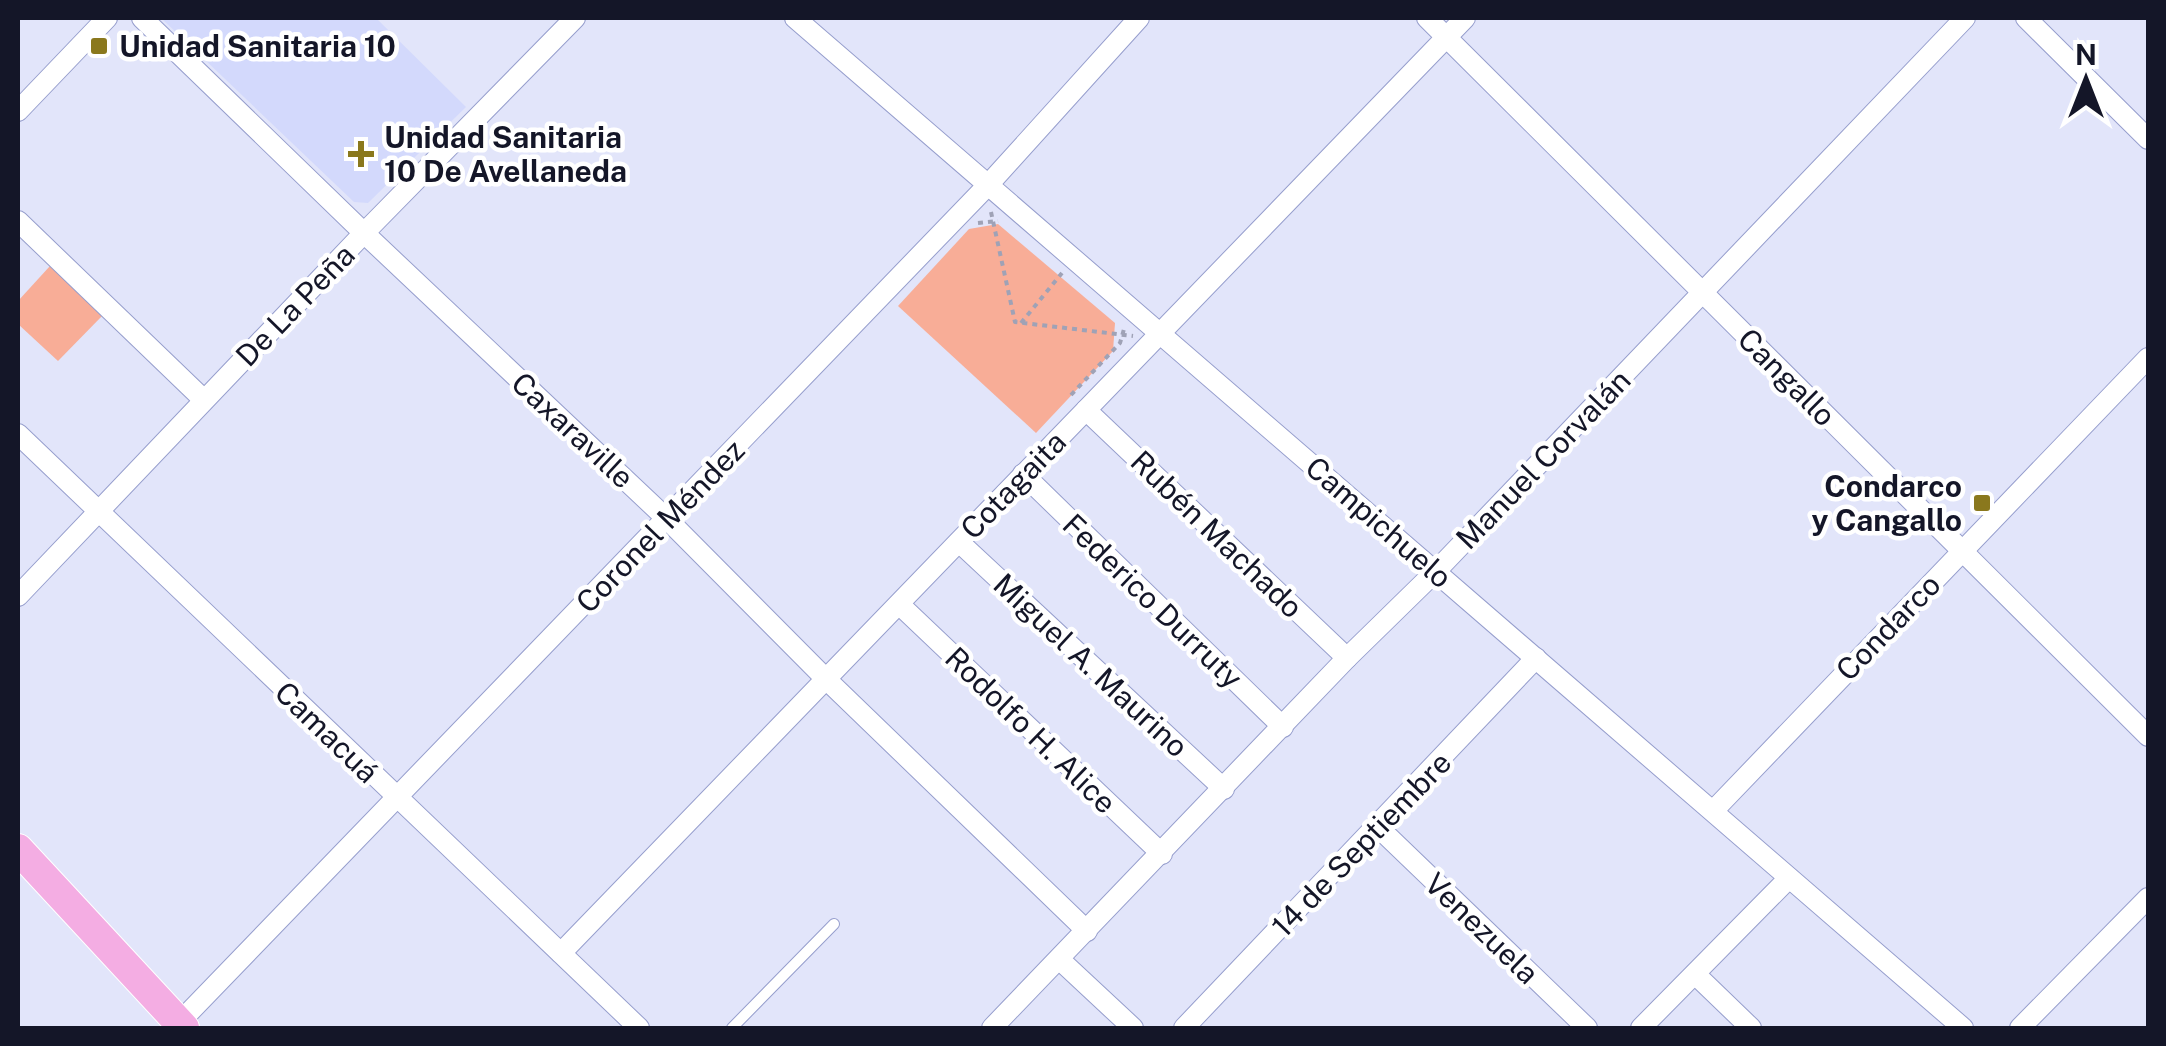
<svg xmlns="http://www.w3.org/2000/svg" width="2166" height="1046" font-family="'Public Sans',sans-serif">
	<style>
		.built { fill: #d3d9fc }
		.green { fill: #f8ad97 }
		.lines { fill: none; stroke-linecap: round; stroke-linejoin: round }
		.service-casing { stroke: #969ecd; stroke-width: 12 }
		.minor-casing { stroke: #969ecd; stroke-width: 22 }
		.primary-casing { stroke: #fff; stroke-width: 32 }
		.path { stroke: #9fa2b6; stroke-width: 4; stroke-dasharray: 5 5; stroke-linecap: butt }
		.service { stroke: #fff; stroke-width: 10 }
		.minor { stroke: #fff; stroke-width: 20 }
		.primary { stroke: #f4ade3; stroke-width: 30 }
		.poi-dot { fill: #8a781d; stroke: #fff; stroke-width: 4 }
		.labels { text-anchor: middle; dominant-baseline: central; stroke-width: 9; stroke-linejoin: round; paint-order: stroke }
		.poi-label { font-size: 30px; font-weight: bold; fill: #141628; stroke: #fff; text-anchor: start }
		.street-label { font-size: 30px; fill: #141628; stroke: #fff }
	</style>
	<rect width="100%" height="100%" fill="#e2e5fa"/>
	<path class="built" d="M161 18H376L466 107 368 203 354 202Z"/>
	<g class="green">
		<path d="M998 224 1115 323 1113 351 1036 433 898 306 969 229Z"/>
		<path d="M50 266 103 315 58 361 18 324V301Z"/>
	</g>
	<g class="lines">
		<g class="service-casing">
			<path id="service" d="M732 1028 834 924"/>
		</g>
		<g class="minor-casing">
			<g id="minor">
				<path d="M142 18 364 233 667 519 826 679 1087 931"/>
				<path d="M795 18 1963 1028"/>
				<path d="M1427 18 2148 736"/>
				<path d="M2026 18 2148 139"/>
				<path d="M18 111 107 18"/>
				<path d="M18 221 204 400"/>
				<path d="M1086 410 1347 658"/>
				<path d="M18 434 639 1028"/>
				<path d="M1023 474 1283 727"/>
				<path d="M959 542 1224 789"/>
				<path d="M18 596 364 233 575 18"/>
				<path d="M900 605 1162 854"/>
				<path d="M1713 811 2148 358"/>
				<path d="M1378 827 1587 1028"/>
				<path d="M561 953 1465 18"/>
				<path d="M1059 959 1133 1028"/>
				<path d="M1695 974 1751 1028"/>
				<path d="M174 1028 988 185 1139 18"/>
				<path d="M992 1028 1347 658 1436 571 1965 18"/>
				<path d="M1184 1028 1536 658"/>
				<path d="M1641 1028 1789 878"/>
				<path d="M2020 1028 2148 898"/>
			</g>
		</g>
		<g class="primary-casing">
			<path id="primary" d="M18 849 184 1028"/>
		</g>
		<g class="path">
			<path d="M991 212 1015 322 1133 336"/>
			<path d="M978 223 998 221"/>
			<path d="M1021 323 1062 273"/>
			<path d="M1071 395 1120 343 1124 329 1122 326"/>
		</g>
		<use href="#service" class="service"/>
		<use href="#minor" class="minor"/>
		<use href="#primary" class="primary"/>
	</g>
	<g class="poi-dot">
		<rect x="89" y="36" width="20" height="20" rx="5"/>
		<path d="M356 139h10v10h10v10h-10v10h-10v-10h-10v-10h10z"/>
		<rect x="1972" y="493" width="20" height="20" rx="5"/>
	</g>
	<g class="labels">
		<g class="poi-label">
			<text x="119" y="46">Unidad Sanitaria 10</text>
			<text x="384" y="137">Unidad Sanitaria<tspan x="384" dy="34">10 De Avellaneda</tspan></text>
			<text x="1962" y="486" text-anchor="end">Condarco<tspan x="1962" dy="34">y Cangallo</tspan></text>
		</g>
		<g class="street-label">
			<text transform="translate(295 305) rotate(-46)">De La Peña</text>
			<text transform="translate(1787 377) rotate(45)">Cangallo</text>
			<text transform="translate(573 430) rotate(43)">Caxaraville</text>
			<text transform="translate(1543 459) rotate(-46)">Manuel Corvalán</text>
			<text transform="translate(1013 485) rotate(-46)">Cotagaita</text>
			<text transform="translate(1379 522) rotate(41)">Campichuelo</text>
			<text transform="translate(660 526) rotate(-46)">Coronel Méndez</text>
			<text transform="translate(1217 534) rotate(44)">Rubén Machado</text>
			<text transform="translate(1153 601) rotate(44)">Federico Durruty</text>
			<text transform="translate(1888 627) rotate(-46)">Condarco</text>
			<text transform="translate(1091 665) rotate(43)">Miguel A. Maurino</text>
			<text transform="translate(1031 730) rotate(44)">Rodolfo H. Alice</text>
			<text transform="translate(327 732) rotate(44)">Camacuá</text>
			<text transform="translate(1361 844) rotate(-46)">14 de Septiembre</text>
			<text transform="translate(1482 928) rotate(44)">Venezuela</text>
		</g>
	</g>
	<rect width="2166" height="1046" fill="none" stroke="#141628" stroke-width="40"/>
	<g transform="translate(2086 80)" stroke="#ffffff" stroke-width="8" paint-order="stroke">
	<path d="M0-8L18 38L0 25L-18 38Z" fill="#141628"/>
	<text y="-15" font-size="28" font-weight="bold" text-anchor="middle" fill="#141628">N</text>
	</g>
</svg>
